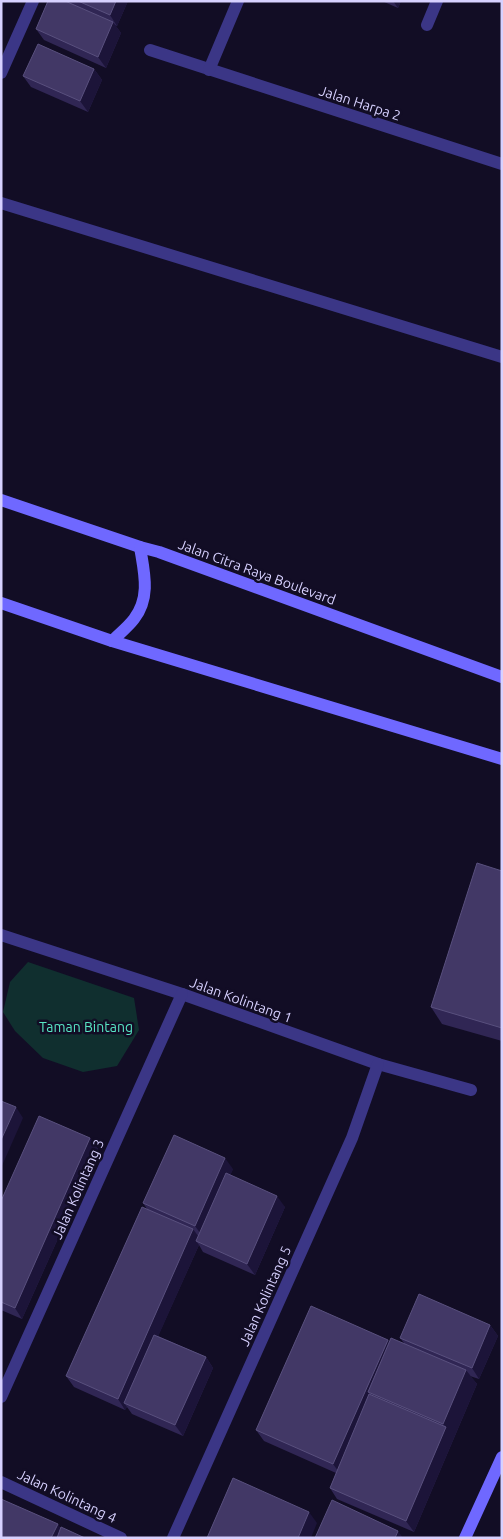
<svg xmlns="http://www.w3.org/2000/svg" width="503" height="1539" font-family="Ubuntu,sans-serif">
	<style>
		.green { fill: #102f2f }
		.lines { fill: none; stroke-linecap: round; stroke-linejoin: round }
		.street { stroke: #3b3686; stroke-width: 12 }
		.secondary { stroke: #6f68ff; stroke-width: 12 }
		.wall { fill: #302654 }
		.shaded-wall { fill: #1c1439 }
		.building { fill: #423866; stroke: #59507e }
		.labels { text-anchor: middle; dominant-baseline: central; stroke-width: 5; stroke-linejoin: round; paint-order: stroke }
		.street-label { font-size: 14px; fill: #d7d1ff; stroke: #120d25 }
		.park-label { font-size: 14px; fill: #58e5c4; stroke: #120d25 }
	</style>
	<rect width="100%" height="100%" fill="#120d25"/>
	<path class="green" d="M28 962 134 998 139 1030 117 1066 83 1072 43 1058 15 1031 3 1012 10 982Z"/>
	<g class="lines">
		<g class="street">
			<path d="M427 25 437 1"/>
			<path d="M150 50 502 164"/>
			<path d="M209 70 238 1"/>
			<path d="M1 73 33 1"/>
			<path d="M1 203 502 357"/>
			<path d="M1 935 182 994 378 1064 471 1090"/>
			<path d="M1 1397 182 994"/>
			<path d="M1 1482 121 1538"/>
			<path d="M173 1538 352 1138 378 1064"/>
		</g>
		<g class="secondary">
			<path d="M1 500 140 547 159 552 502 677"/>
			<path d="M1 603 112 641 502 759"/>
			<path d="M112 641C119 634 128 627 134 619 151 597 144 572 140 547"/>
			<path d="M465 1538 502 1457"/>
		</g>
	</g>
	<g class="wall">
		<path d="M48 1H128L117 26 115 25 121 33 106 68 44 40 36 29Z"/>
		<path d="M382 1H401L398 8Z"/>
		<path d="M94 69 102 80 88 112 31 87 23 76Z"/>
		<path d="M502 871V1041L442 1024 431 1007Z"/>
		<path d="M90 1138 98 1149 22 1319 1 1310V1201Z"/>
		<path d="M233 1169 230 1175 285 1207 255 1275 203 1252 199 1245 158 1336 206 1357 213 1368 183 1436 132 1414 127 1407 125 1410 74 1387 66 1376 147 1209 143 1203Z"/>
		<path d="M490 1325 498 1336 479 1379 470 1376 477 1384 414 1532 337 1499 330 1488 336 1473 264 1441 256 1430 388 1340 389 1342 404 1343 400 1338Z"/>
	</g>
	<g class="shaded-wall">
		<path d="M116 1H128L117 26 110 15Z"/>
		<path d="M393 1H401L398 8Z"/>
		<path d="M113 22 121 33 106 68 98 57Z"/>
		<path d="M94 69 102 80 88 112 80 101Z"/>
		<path d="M16 1107 23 1118 1 1168V1140Z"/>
		<path d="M90 1138 98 1149 22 1319 15 1308Z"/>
		<path d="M225 1158 233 1169 203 1237 195 1226Z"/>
		<path d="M277 1196 285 1207 255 1275 247 1264Z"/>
		<path d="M193 1229 201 1240 196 1241 199 1245 128 1404 124 1403 127 1407 125 1410 118 1399Z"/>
		<path d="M490 1325 498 1336 479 1379 472 1368Z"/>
		<path d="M388 1340 396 1351 368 1392 374 1400 341 1475 333 1464Z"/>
		<path d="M206 1357 213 1368 183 1436 175 1425Z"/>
		<path d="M466 1370 477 1384 414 1532 406 1521 446 1427 443 1424Z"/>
		<path d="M309 1512 317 1523 311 1538H298Z"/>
		<path d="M58 1524 65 1535 64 1538H51Z"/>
		<path d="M398 1531 403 1538H395Z"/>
	</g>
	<g class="building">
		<path d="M48 1H65L113 22 98 57 36 29Z"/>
		<path d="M78 1H116L110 15Z"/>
		<path d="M38 44 94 69 80 101 23 76Z"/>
		<path d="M477 863 502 871V1028L431 1007Z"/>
		<path d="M1 1101 16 1107 1 1140Z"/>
		<path d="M39 1116 90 1138 15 1308 1 1302V1201Z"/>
		<path d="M174 1135 225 1158 195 1226 143 1203Z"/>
		<path d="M226 1173 277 1196 247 1264 196 1241Z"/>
		<path d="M142 1207 193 1229 118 1399 66 1376Z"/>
		<path d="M419 1294 490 1325 472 1368 400 1338Z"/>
		<path d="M311 1306 388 1340 333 1464 256 1430Z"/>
		<path d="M154 1335 206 1357 175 1425 124 1403Z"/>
		<path d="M391 1338 466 1370 443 1424 368 1392Z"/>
		<path d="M369 1394 446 1427 406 1521 330 1488Z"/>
		<path d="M233 1478 309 1512 298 1538H207Z"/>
		<path d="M1 1499 58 1524 51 1538H1Z"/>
		<path d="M332 1500 398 1531 395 1538H315Z"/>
		<path d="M61 1527 85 1538H57Z"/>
	</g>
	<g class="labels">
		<g class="street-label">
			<text transform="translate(360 103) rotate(18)">Jalan Harpa 2</text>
			<text transform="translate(257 572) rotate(20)">Jalan Citra Raya Boulevard</text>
			<text transform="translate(241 1000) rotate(20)">Jalan Kolintang 1</text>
			<text transform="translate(78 1189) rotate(-66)">Jalan Kolintang 3</text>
			<text transform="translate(265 1296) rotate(-66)">Jalan Kolintang 5</text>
			<text transform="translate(67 1496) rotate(25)">Jalan Kolintang 4</text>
		</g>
		<g class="park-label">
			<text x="86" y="1027">Taman Bintang</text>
		</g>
	</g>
	<rect width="503" height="1539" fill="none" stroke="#d7d1ff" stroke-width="5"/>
</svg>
